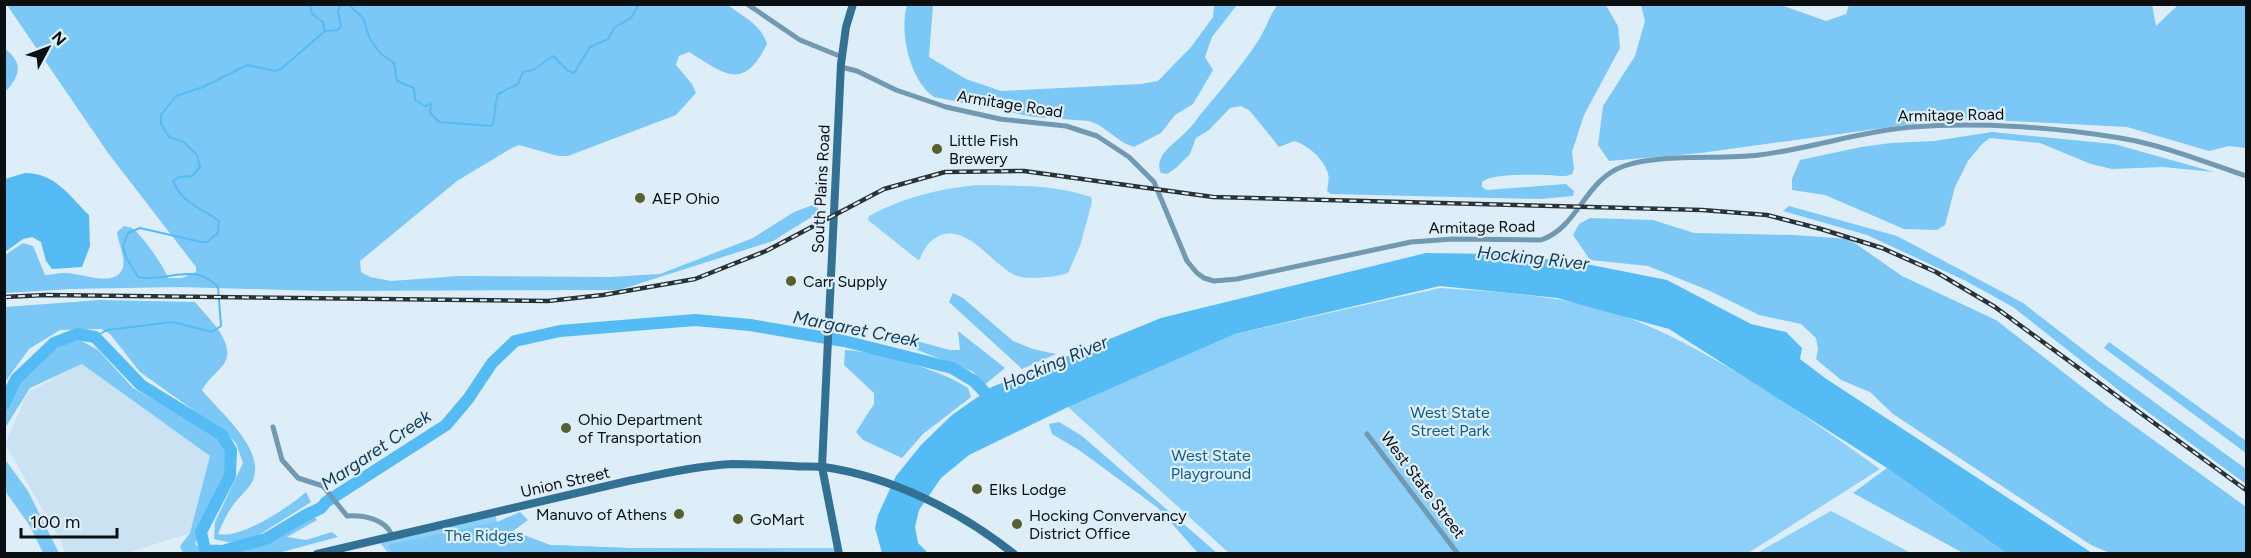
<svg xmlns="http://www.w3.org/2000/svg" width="2251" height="558" font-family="Figtree,sans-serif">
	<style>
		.built { fill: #cbe2f2 }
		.green { fill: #8ccff9 }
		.forest { fill: #7bc7f5 }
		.water { fill: #55bbf4 }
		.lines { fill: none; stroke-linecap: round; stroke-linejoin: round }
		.stream { stroke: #55bbf4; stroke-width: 2 }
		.river { stroke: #55bbf4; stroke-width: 12 }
		.minor { stroke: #7299b2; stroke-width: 5 }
		.secondary { stroke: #327194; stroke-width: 8 }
		.rail-casing { stroke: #2b3236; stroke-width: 4.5 }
		.rail { stroke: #deeef9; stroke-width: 2; stroke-dasharray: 7; stroke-linecap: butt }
		.poi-dot { fill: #585e2c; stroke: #deeef9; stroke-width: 2 }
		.labels { text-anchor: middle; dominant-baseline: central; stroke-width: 4.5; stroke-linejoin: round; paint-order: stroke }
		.street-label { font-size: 16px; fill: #0a0f12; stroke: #deeef9 }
		.poi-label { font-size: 16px; fill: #0a0f12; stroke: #deeef9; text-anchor: start }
		.park-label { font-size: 16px; fill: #105e84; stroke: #deeef9 }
		.water-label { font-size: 18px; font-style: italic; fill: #0f3b52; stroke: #deeef9 }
	</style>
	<rect width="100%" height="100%" fill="#deeef9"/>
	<path class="built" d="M82 364 210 456 190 533 127 553H65L61 541 5 444 28 392Z"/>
	<g class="green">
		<path d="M977 185C1016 186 1053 184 1091 197L1092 202 1080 246 1068 273C1057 277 1028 280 1017 276 992 266 967 221 937 237 928 242 923 250 920 259L918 260 868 220 869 216C903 197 939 189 977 185Z"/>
		<path d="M1440 288C1486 291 1532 294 1577 303 1587 305 1598 306 1608 310 1705 344 1796 409 1880 469L1748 553H1229L1068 407 1235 334Z"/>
		<path d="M1831 511 1911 553H1757Z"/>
		<path d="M495 512 497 522 512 531 550 545 629 548H838L839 553 389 554 377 539Z"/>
	</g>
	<g class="forest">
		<path d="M2152 4 2156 26 2178 5H2246V148L2229 146 2209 151 2127 127 1955 118 1701 153 1609 161 1598 145 1603 106 1635 56 1645 21 1641 5H1781L1826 21 1846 14 1849 5Z"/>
		<path d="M7 5H728C743 17 761 24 767 44 743 93 724 73 689 52L679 56 676 65 692 84 696 93 676 115 568 156H558L519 145 510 149 457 181 360 261 361 272 370 277 391 281 459 276 610 277 660 274 753 238 794 212 813 205 821 211 773 241 619 290 322 291 180 287 71 289 5 293V255L23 243 33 246 45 275C51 275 58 273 64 273 79 272 113 288 122 270 127 260 118 243 117 232L124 226C127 227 131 227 133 229 142 235 165 268 168 278H182L196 272V267L108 153Z"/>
		<path d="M907 5H933L929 57 966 79 1001 91 1141 84 1158 81 1191 47 1213 17 1214 5H1237L1212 37 1205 57 1213 70 1193 104 1175 115 1161 133 1134 147 1124 143 1099 125 1089 121 1034 117 934 97C910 81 899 32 907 5Z"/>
		<path d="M1278 5H1603L1607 7 1618 26 1620 48 1584 115 1572 152 1574 169 1572 174C1563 178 1557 175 1548 175 1533 175 1493 173 1482 182V187L1487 190 1566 184 1574 191 1573 196 1540 199 1331 194 1327 191C1328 185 1330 176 1327 171 1323 158 1306 144 1294 141L1279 147 1250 111 1241 106 1230 108 1209 130 1196 138 1190 154 1176 168 1167 174 1161 173C1153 156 1175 143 1185 133 1191 127 1196 121 1200 115 1220 91 1241 67 1258 41 1265 31 1271 11 1278 5Z"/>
		<path d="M5 49C24 63 20 76 5 92Z"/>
		<path d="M1992 132 2114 144 2214 172 2163 167 2112 169 2091 164 2040 143 1990 138 1982 144 1968 161 1955 187 1945 225 1937 230 1904 229 1825 195 1792 190V179L1800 160 1861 147 1891 143 1934 141Z"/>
		<path d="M1789 206 1897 236 2023 303 2098 361 2246 469V484L2130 399 2013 307 1964 280 1867 235 1783 211Z"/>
		<path d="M1590 218 1653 220 1694 233 1794 235 1849 239 1902 276 1996 320 2108 407 2246 507V553H2110L2091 545 1893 414 1870 392 1841 380 1816 359 1818 349 1816 338 1801 324 1759 315 1710 291 1648 266 1590 260 1573 235 1579 224Z"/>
		<path d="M953 293 963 298 1013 341 1033 349 1056 354 1022 369 949 302Z"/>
		<path d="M100 300 195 302C208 318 237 343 224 364 217 373 208 379 202 390 219 412 270 452 251 484 248 489 243 493 239 498 230 507 223 522 218 534 241 539 288 508 306 492L311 502 251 540 232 543 214 539 215 522 243 463 236 443 228 435 140 372 110 334 101 329 60 330 29 349 5 382V307Z"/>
		<path d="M958 331 1005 368 983 386 974 372 902 344 891 338 894 335 950 350H960Z"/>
		<path d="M80 340 98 350 133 388 215 435C227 444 228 458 226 472L195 544 206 553H183L180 546 190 533 210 456 82 364 30 388 5 428C4 421 3 412 5 405 11 381 55 342 80 340Z"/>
		<path d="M2109 342 2246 441V453L2104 348Z"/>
		<path d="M845 350C879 352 939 369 968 388L971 397 923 434 902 458 863 440 856 432 874 404V393L844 365Z"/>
		<path d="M1059 422 1082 436 1217 553H1198L1158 508 1079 450 1052 434 1049 424Z"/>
		<path d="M4 458 28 491 59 553H43L30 526 5 491Z"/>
		<path d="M1887 468 2006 553H1963L1853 493Z"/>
		<path d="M520 512 528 520 513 531 550 545 629 548 768 549 797 553 393 554 388 545 497 522Z"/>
		<path d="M313 515 317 520 287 537 306 540 332 532 338 537 278 553H227L246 551Z"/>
	</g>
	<g class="water">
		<path d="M25 173C56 173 69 196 89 215L90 246 82 267 52 269 46 261 41 242 32 237 23 239 5 252V179Z"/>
		<path d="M1426 253 1495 254 1576 262 1667 280 1751 324 1786 332 1802 348 1800 359 1825 378 2092 553H2006L1887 468 1669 329 1557 298 1440 286 1235 334 1066 408 969 455 941 478 919 510 915 527 918 543 928 553H882L875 528 878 515 896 476 921 445 952 415 992 387 1161 318Z"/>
	</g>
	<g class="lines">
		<g class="stream">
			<path d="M348 4 363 18 370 39 380 53 394 63 397 81 414 88 415 100 425 106 431 104 430 113 439 122 492 126C496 115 494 105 498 94L518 84 523 72 533 70 553 56 567 70 574 73 590 47 608 39 615 27 631 18 639 4"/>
			<path d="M326 31 338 30 341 26 338 13 340 4"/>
			<path d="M95 337 107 330 173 322 212 332 221 326 218 287C193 261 167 283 138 277L127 259 123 246 128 233 140 228 201 242H207L218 233 219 221C200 206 184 206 173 181L180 177 192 176 200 167 197 155 184 142 169 137 161 124V115L176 96 203 87 247 65 275 71 281 69 325 31 323 22 312 14 310 4"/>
		</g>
		<path class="river" d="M4 404 16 379 54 343 77 334 95 337 141 385 222 435 231 450 230 476 201 532 205 550 222 551 266 539 306 515 321 508 326 502 446 425 468 399 492 363 515 341 560 331 695 320 750 325 844 341 952 368 974 381 995 403"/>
		<g class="minor">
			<path d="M747 4 800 40 842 57"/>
			<path d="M841 67 857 71 896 90 946 107 1000 119 1066 126 1097 136 1129 157 1154 182 1187 261 1197 273 1204 278 1214 281 1237 279 1411 242 1453 239 1541 240C1579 227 1584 180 1624 166 1660 153 1719 160 1759 155 1810 149 1860 131 1912 127 1977 122 2055 127 2120 138 2163 145 2205 162 2246 176"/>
			<path d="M273 427 282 460 298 478 323 486 347 516C364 515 385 519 392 535"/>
			<path d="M1367 434 1458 554"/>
		</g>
		<g class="secondary">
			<path d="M317 554 628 481C662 474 697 466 732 464 752 464 772 465 792 466 802 467 813 466 824 467 892 477 960 511 1014 554"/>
			<path d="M839 554 822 467 841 64 846 27 853 4"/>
		</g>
		<g class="rail-casing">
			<path id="rail" d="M4 297 46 295 548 301 603 295 695 279 766 251 884 189 945 172 1024 171 1213 197 1702 210 1767 215 1821 229 1882 248 1936 272 1995 307 2246 490"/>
		</g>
		<use href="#rail" class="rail"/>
	</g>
	<g class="poi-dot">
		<circle cx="937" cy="149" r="6"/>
		<circle cx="640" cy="198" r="6"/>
		<circle cx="791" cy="281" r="6"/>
		<circle cx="566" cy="428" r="6"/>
		<circle cx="977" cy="489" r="6"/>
		<circle cx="679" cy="514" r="6"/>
		<circle cx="738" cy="519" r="6"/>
		<circle cx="1017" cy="524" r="6"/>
	</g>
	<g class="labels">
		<g class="street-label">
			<text transform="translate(1010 104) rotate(9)">Armitage Road</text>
			<text transform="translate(1951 115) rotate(-1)">Armitage Road</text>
			<text transform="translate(821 189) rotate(-87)">South Plains Road</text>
			<text transform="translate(1482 227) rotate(-1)">Armitage Road</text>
			<text transform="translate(565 482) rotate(-13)">Union Street</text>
			<text transform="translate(1423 485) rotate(53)">West State Street</text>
		</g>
		<g class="poi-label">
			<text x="949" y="140">Little Fish<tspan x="949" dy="18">Brewery</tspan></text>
			<text x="652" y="198">AEP Ohio</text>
			<text x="803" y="281">Carr Supply</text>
			<text x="578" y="419">Ohio Department<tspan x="578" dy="18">of Transportation</tspan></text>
			<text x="989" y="489">Elks Lodge</text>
			<text x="667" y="514" text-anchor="end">Manuvo of Athens</text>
			<text x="1029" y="515">Hocking Convervancy<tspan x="1029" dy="18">District Office</tspan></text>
			<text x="750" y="519">GoMart</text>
		</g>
		<g class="park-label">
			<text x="1450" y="412">West State<tspan x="1450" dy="18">Street Park</tspan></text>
			<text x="1211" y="455">West State<tspan x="1211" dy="18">Playground</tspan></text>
			<text x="484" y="535">The Ridges</text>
		</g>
		<g class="water-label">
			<text transform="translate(1533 258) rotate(6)">Hocking River</text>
			<text transform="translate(856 329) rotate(11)">Margaret Creek</text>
			<text transform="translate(1055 363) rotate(-23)">Hocking River</text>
			<text transform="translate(376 450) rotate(-34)">Margaret Creek</text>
		</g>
	</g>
	<rect width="2251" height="558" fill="none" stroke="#0a0f12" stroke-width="12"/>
	<g transform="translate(48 48) rotate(49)" stroke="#deeef9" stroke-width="4.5" paint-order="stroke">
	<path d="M0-4.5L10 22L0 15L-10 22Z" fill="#0a0f12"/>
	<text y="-9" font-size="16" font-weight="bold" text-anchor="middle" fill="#0a0f12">N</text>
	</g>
	<path d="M21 528v9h96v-9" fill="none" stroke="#0a0f12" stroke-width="3"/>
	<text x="30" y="528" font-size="18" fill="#0a0f12" stroke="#deeef9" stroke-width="4.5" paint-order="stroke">100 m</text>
</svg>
